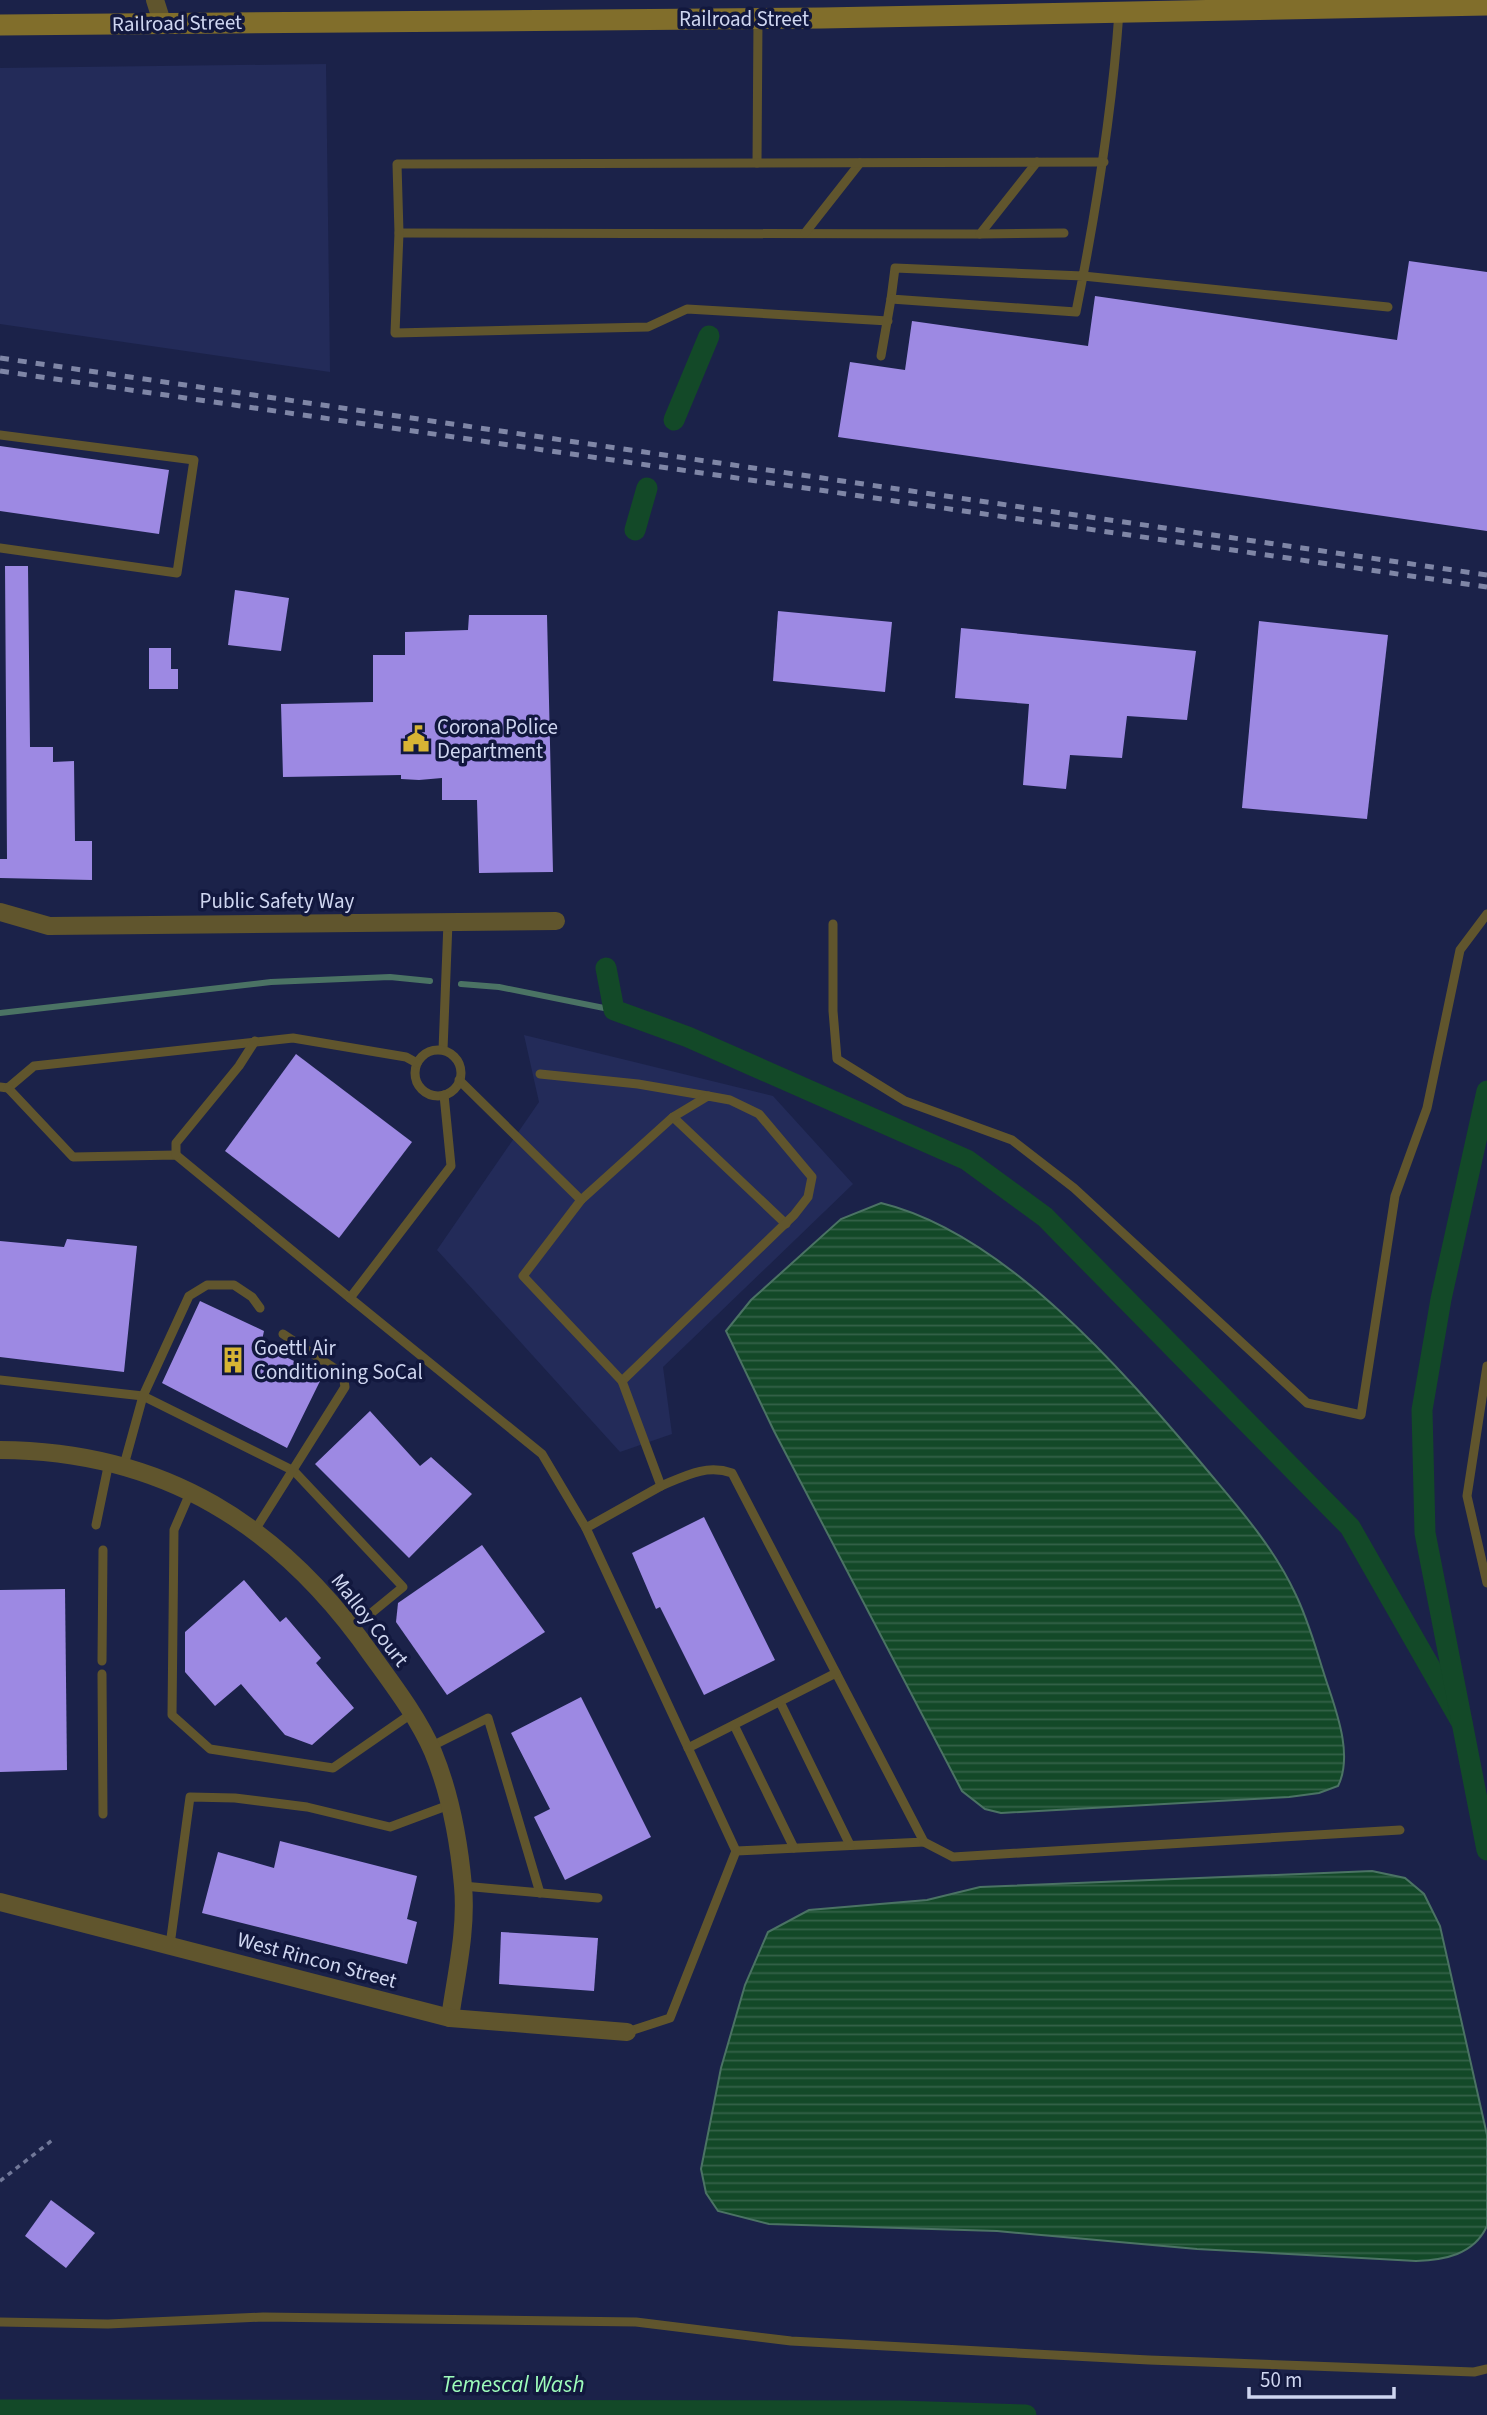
<svg xmlns="http://www.w3.org/2000/svg" width="1487" height="2415" font-family="'Source Sans 3',sans-serif">
	<style>
		.built { fill: #232b59 }
		.water { fill: url(#water-rules); stroke: #4b7364; stroke-width: 2 }
		.lines { fill: none; stroke-linecap: round; stroke-linejoin: round }
		.stream { stroke: #4b7364; stroke-width: 6 }
		.canal { stroke: #134928; stroke-width: 21 }
		.building { fill: #9d89e3 }
		.path { stroke: #717899; stroke-width: 3.5; stroke-dasharray: 5 5; stroke-linecap: butt }
		.lane { stroke: #60552d; stroke-width: 9 }
		.street { stroke: #60552d; stroke-width: 18 }
		.secondary { stroke: #816e2b; stroke-width: 21 }
		.rail { stroke: #7f86a6; stroke-width: 5; stroke-dasharray: 9 9; stroke-linecap: butt }
		.labels { text-anchor: middle; dominant-baseline: central; stroke-width: 7; stroke-linejoin: round; paint-order: stroke }
		.street-label { font-size: 21px; fill: #cfd6f0; stroke: #12183e }
		.poi-label { font-size: 21px; fill: #cfd6f0; stroke: #12183e; text-anchor: start }
		.water-label { font-size: 23px; font-style: italic; fill: #9dfcba; stroke: #12183e }
	</style>
	<defs>
		<pattern id="water-rules" width="6" height="5" patternUnits="userSpaceOnUse" patternTransform="scale(1.75)"><rect width="6" height="5" fill="#134928"/><path d="M0 2.5h6" fill="none" stroke="#346248"/></pattern>
	</defs>
	<rect width="100%" height="100%" fill="#1b2249"/>
	<g class="built">
		<path d="M326 64 330 372 0 324V68Z"/>
		<path d="M524 1035 773 1096 853 1184 663 1367 672 1434 620 1452 437 1250 539 1102Z"/>
	</g>
	<g class="water">
		<path d="M881 1203C1005 1233 1122 1370 1202 1464 1236 1505 1272 1544 1295 1593 1309 1621 1317 1653 1327 1683 1337 1713 1353 1756 1338 1786L1319 1793 1289 1797 1001 1813 985 1809 962 1791 774 1431 726 1331 751 1300 841 1219Z"/>
		<path d="M1372 1871 1405 1878 1424 1894 1440 1926 1487 2135V2226C1474 2255 1444 2260 1416 2261L1197 2249 997 2231 769 2224 718 2211 706 2193 701 2169 721 2068 745 1985 768 1932 809 1910 927 1900 980 1887Z"/>
	</g>
	<g class="lines">
		<g class="stream">
			<path d="M461 984 499 987 614 1010"/>
			<path d="M0 1013 271 982 390 977 430 981"/>
		</g>
		<g class="canal">
			<path d="M674 420 709 336"/>
			<path d="M635 530 647 488"/>
			<path d="M606 968 614 1010 688 1037 967 1160 1045 1217 1350 1527 1462 1723"/>
			<path d="M1487 1091 1441 1299 1422 1410 1425 1533 1487 1850"/>
			<path d="M0 2410 899 2411 1026 2415"/>
		</g>
	</g>
	<g class="building">
		<path d="M1409 261 1487 272V531L838 437 850 362 905 370 912 321 1088 346 1095 296 1397 340Z"/>
		<path d="M0 446 169 470 159 534 0 511Z"/>
		<path d="M5 566H28L30 747H53V762L74 761 75 841H92V880L0 878V859H7Z"/>
		<path d="M235 590 289 598 281 651 228 645Z"/>
		<path d="M778 611 892 622 885 692 773 681Z"/>
		<path d="M469 615H547L553 872 479 873 477 800H442V778L419 780 401 779V775L283 777 281 704 373 702V655H405V632L468 630Z"/>
		<path d="M1259 621 1388 635 1367 819 1242 808Z"/>
		<path d="M961 628 1196 651 1187 720 1127 716 1122 758 1070 755 1066 789 1023 785 1029 704 955 698Z"/>
		<path d="M149 648H171V669H178V689H149Z"/>
		<path d="M296 1054 412 1142 339 1238 225 1151Z"/>
		<path d="M67 1239 137 1246 124 1372 0 1357V1241L64 1247Z"/>
		<path d="M200 1301 264 1331 261 1345 323 1375 287 1448 162 1383Z"/>
		<path d="M370 1411 420 1466 431 1457 472 1494 409 1558 315 1464Z"/>
		<path d="M704 1517 775 1660 704 1695 660 1607 656 1609 632 1553Z"/>
		<path d="M482 1545 545 1632 447 1695 396 1622 398 1603Z"/>
		<path d="M244 1580 280 1622 286 1617 321 1658 316 1663 354 1708 312 1745 285 1735 241 1684 215 1706 185 1672V1632Z"/>
		<path d="M65 1589 67 1770 0 1772V1590Z"/>
		<path d="M581 1697 651 1837 565 1880 534 1817 550 1809 511 1733Z"/>
		<path d="M280 1841 417 1876 407 1919 417 1922 407 1964 202 1913 218 1852 274 1868Z"/>
		<path d="M501 1932 598 1938 594 1991 499 1984Z"/>
		<path d="M51 2200 95 2233 66 2268 25 2236Z"/>
	</g>
	<g class="lines">
		<path class="path" d="M0 2181 55 2138"/>
		<g class="lane">
			<path d="M1119 12C1112 114 1096 212 1076 312L891 299 895 268 1083 276 1388 307"/>
			<path d="M757 163 758 19"/>
			<path d="M399 233 980 234 1037 162"/>
			<path d="M805 233 860 163"/>
			<path d="M980 234 1064 233"/>
			<path d="M888 321 687 309 648 327 395 333 399 233 397 164 1104 162"/>
			<path d="M881 356 891 299"/>
			<path d="M0 435 194 460 177 573 0 548"/>
			<path d="M833 924V1011L837 1059 905 1101 1012 1140 1074 1188 1307 1403 1361 1415 1395 1196 1427 1108 1460 950 1487 914"/>
			<path d="M443 1050 448 922"/>
			<circle cx="438" cy="1073" r="23"/>
			<path d="M540 1074 638 1084 708 1096"/>
			<path d="M0 1087 8 1088 34 1066 293 1038 406 1057 417 1063"/>
			<path d="M8 1088 73 1157 176 1155 350 1298 451 1166 444 1095"/>
			<path d="M673 1117 786 1224"/>
			<path d="M176 1155V1143L239 1066 255 1041"/>
			<path d="M581 1200 673 1117 708 1096 730 1100 759 1114 812 1177 808 1197 794 1215 622 1381"/>
			<path d="M350 1298 542 1454 586 1528 661 1486 622 1381 523 1276 581 1200 459 1080"/>
			<path d="M1487 1366 1467 1496 1487 1583"/>
			<path d="M0 1380 143 1396 294 1471 403 1587 353 1628"/>
			<path d="M124 1465 143 1396 189 1296 207 1285H234L252 1297 260 1308"/>
			<path d="M661 1486C685 1476 706 1464 732 1473L924 1842 736 1851"/>
			<path d="M190 1493 174 1530 172 1715 210 1749 333 1768 411 1714"/>
			<path d="M96 1525 109 1462"/>
			<path d="M586 1528 736 1851 670 2018 627 2032"/>
			<path d="M255 1530 345 1387 343 1374 283 1334"/>
			<path d="M102 1661 103 1550"/>
			<path d="M102 1674 103 1814"/>
			<path d="M780 1702 850 1845"/>
			<path d="M734 1725 794 1848"/>
			<path d="M430 1747 488 1718 540 1893"/>
			<path d="M688 1748 836 1673"/>
			<path d="M924 1842 953 1857 1400 1830"/>
			<path d="M463 1886 598 1898"/>
			<path d="M170 1945 190 1797 235 1798 307 1807 390 1827 449 1805"/>
			<path d="M0 2322 108 2324 263 2317 636 2322 791 2341 1149 2360 1474 2372 1487 2369"/>
		</g>
		<g class="street">
			<path d="M155 0 162 22"/>
			<path d="M0 912 49 926 556 921"/>
			<path d="M0 1450C164 1451 281 1525 373 1657 394 1686 419 1719 433 1752 450 1793 459 1842 463 1886 467 1930 456 1975 450 2018"/>
			<path d="M0 1902 450 2018 627 2032"/>
		</g>
		<path class="secondary" d="M0 25 822 18 1487 5"/>
		<g class="rail">
			<path d="M0 358 1487 575"/>
			<path d="M0 371 1487 587"/>
		</g>
	</g>
	<defs>
		<g id="civic-bare" transform="scale(2.1)"><path d="M-.6-6.5H3V-4.5H.6V-3L4-1V1h2V6H-6V1h2V-1L-.6-3ZM-1.2 2.5V6h2.4V2.5Z" fill="#d7b434" stroke="#12183e" stroke-width="2.5" paint-order="stroke"/></g>
		<g id="building-bare" transform="scale(2.1)"><path d="M-4-6H4V6H1V3H-1V6H-4ZM-2.5-4.3h1.7v1.8h-1.7ZM.8-4.3h1.7v1.8H.8ZM-2.5-1h1.7V.8h-1.7ZM.8-1h1.7V.8H.8Z" fill="#d7b434" stroke="#12183e" stroke-width="2.5" paint-order="stroke"/></g>
	</defs>
	<g fill-rule="evenodd">
		<use href="#civic-bare" x="416" y="739"/>
		<use href="#building-bare" x="233" y="1360"/>
	</g>
	<g class="labels">
		<g class="street-label">
			<text x="744" y="19">Railroad Street</text>
			<text transform="translate(177 23) rotate(-1)">Railroad Street</text>
			<text x="277" y="901">Public Safety Way</text>
			<text transform="translate(370 1620) rotate(52)">Malloy Court</text>
			<text transform="translate(317 1960) rotate(15)">West Rincon Street</text>
		</g>
		<g class="poi-label">
			<text x="437" y="727">Corona Police<tspan x="437" dy="24">Department</tspan></text>
			<text x="254" y="1348">Goettl Air<tspan x="254" dy="24">Conditioning SoCal</tspan></text>
		</g>
		<g class="water-label">
			<text x="513" y="2384">Temescal Wash</text>
		</g>
	</g>
	<path d="M1249 2387v10h145v-10" fill="none" stroke="#cfd6f0" stroke-width="3.5"/>
	<text x="1260" y="2387" font-size="21" fill="#cfd6f0" stroke="#12183e" stroke-width="5" paint-order="stroke">50 m</text>
</svg>
